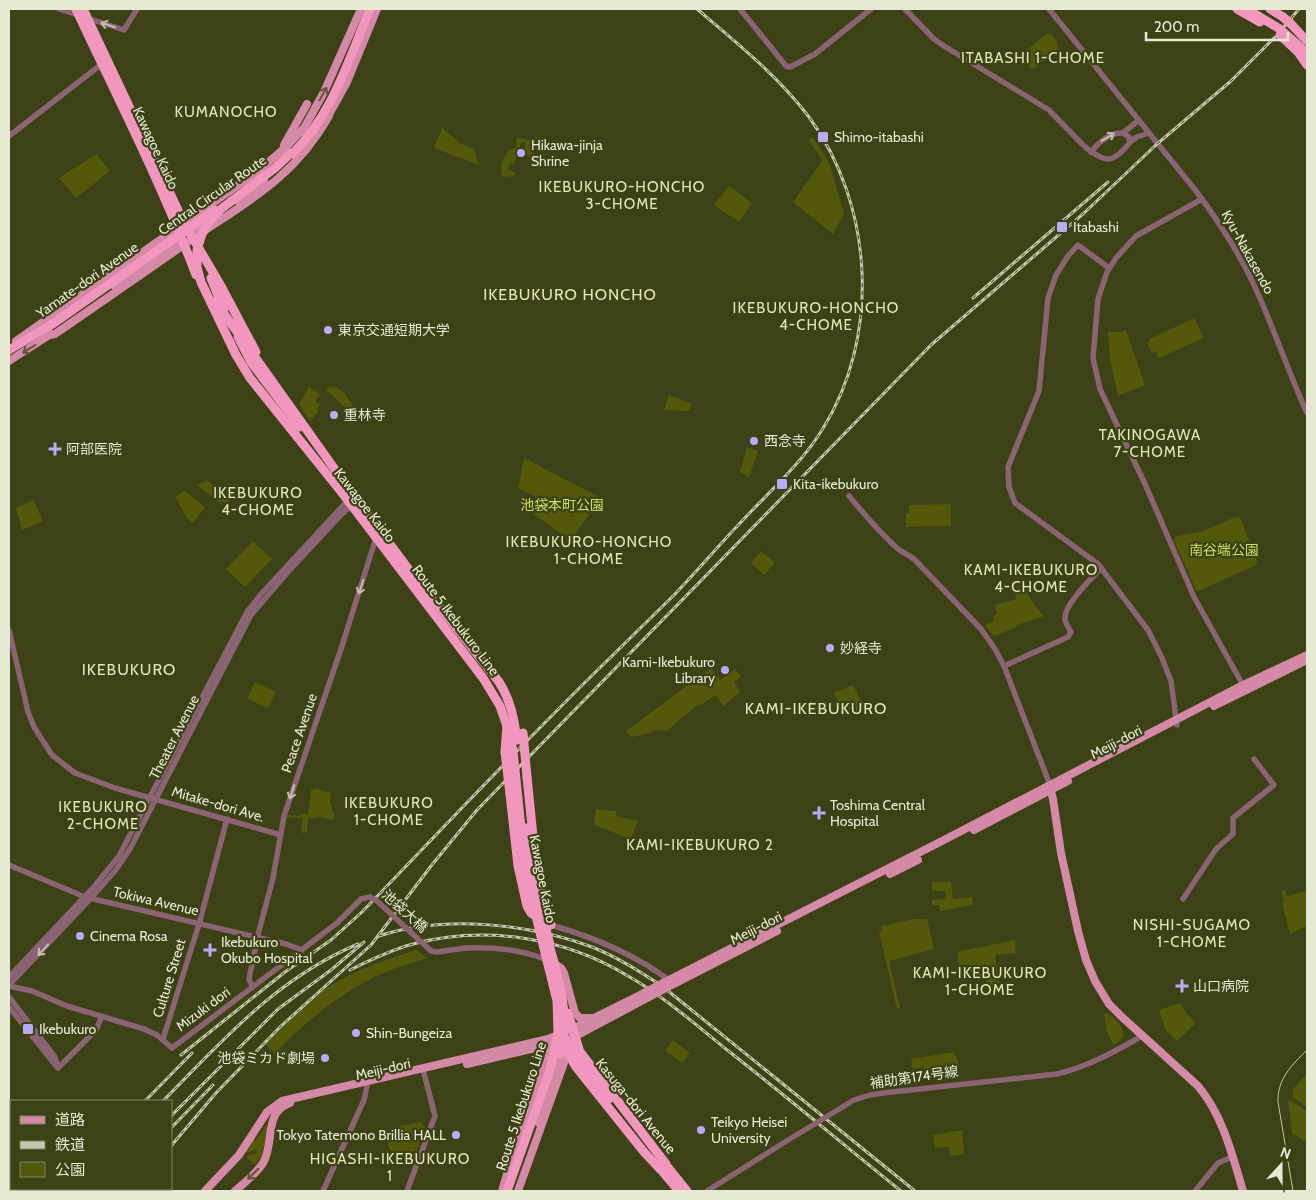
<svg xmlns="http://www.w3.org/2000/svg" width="1316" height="1200" font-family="Cabin,'Noto Sans JP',sans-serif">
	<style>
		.green { fill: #53580b }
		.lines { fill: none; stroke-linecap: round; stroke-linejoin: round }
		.minor { stroke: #8a6473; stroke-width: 5.5 }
		.major { stroke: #d489a7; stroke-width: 8 }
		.highway { stroke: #f196bc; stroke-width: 9 }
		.tram { stroke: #c3c7ab; stroke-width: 1 }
		.rail-casing { stroke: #c3c7ab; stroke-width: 3 }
		.rail { stroke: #3d4116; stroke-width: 1; stroke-dasharray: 4; stroke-linecap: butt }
		.minor-bridge { stroke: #8a6473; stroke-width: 5.5 }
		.major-bridge { stroke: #d489a7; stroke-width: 8 }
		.highway-bridge { stroke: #f196bc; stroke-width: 9 }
		.oneway { stroke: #c6bbb1 }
		.oneway2 { stroke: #63533a }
		.poi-dot { fill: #bbaaf6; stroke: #3d4116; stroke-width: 2 }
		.labels { text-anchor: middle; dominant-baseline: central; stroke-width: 4.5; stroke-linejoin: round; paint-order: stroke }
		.poi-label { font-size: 14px; fill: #e6ead2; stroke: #3d4116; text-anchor: start }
		.street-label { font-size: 14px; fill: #e6ead2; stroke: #3d4116 }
		.park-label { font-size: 14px; fill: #d1dc60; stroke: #3d4116 }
		.neighbourhood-label { font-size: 15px; letter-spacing: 1px; fill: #e1e7b7; stroke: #3d4116 }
		.quarter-label { font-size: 16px; letter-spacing: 1px; fill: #e1e7b7; stroke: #3d4116 }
	</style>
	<rect width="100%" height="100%" fill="#3d4116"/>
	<g class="green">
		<path d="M1048 33C1053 34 1059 43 1059 49L1033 69H1031L1021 57 1022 54Z"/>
		<path d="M442 128 460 143 474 149 479 165 434 148Z"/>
		<path d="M813 137 830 165 844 214 833 234 793 202 823 160 808 140Z"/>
		<path d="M517 138 532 140 530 145 533 147 532 153 535 154 532 159 527 155V153L525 152 526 143 521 142 519 151H517L514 165 509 164 508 170 515 172V175L513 176 502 177 501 165 509 149 516 148Z"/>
		<path d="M97 155 110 171 76 198 59 178 93 156Z"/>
		<path d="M729 186 752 203 739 222 714 205Z"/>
		<path d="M1194 318 1204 338 1159 358 1156 352 1152 353 1148 345 1150 339Z"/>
		<path d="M1126 330 1145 385 1118 396 1110 360 1108 332H1120Z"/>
		<path d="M329 386 332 388 334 386 344 393 355 408 351 413 326 390Z"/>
		<path d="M309 387 320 394 315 401 320 405 317 409 319 410 310 421 299 404Z"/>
		<path d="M669 395 692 404 689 411 664 410Z"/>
		<path d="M747 447 758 451 749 477 740 472Z"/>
		<path d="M524 459H526L599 497 600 499 572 539 570 540 529 511 536 497 518 488Z"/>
		<path d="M207 480 230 502 228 505 222 501 220 503 197 485Z"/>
		<path d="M185 491 205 507 193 523 187 518 176 498 177 495Z"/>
		<path d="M33 500 43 521 22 530 16 508Z"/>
		<path d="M951 504V526L906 527V513H909V505Z"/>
		<path d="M1240 517 1257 561 1256 565 1199 591 1196 590 1174 540 1176 536 1201 532 1233 518Z"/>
		<path d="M253 541 272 559 245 587 226 569Z"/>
		<path d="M761 551 775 562 764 575 751 563Z"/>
		<path d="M1023 586 1035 606 1044 616 1017 625 1015 628 994 636 985 625 994 621 993 616 997 614 995 605 1016 599 1014 589Z"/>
		<path d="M711 668 720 680 735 669 741 677 734 682 740 692 723 706 716 695 699 706 697 705 667 731 653 730 651 733 632 737 626 731Z"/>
		<path d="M255 682 276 692 269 707 267 708 248 699V697Z"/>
		<path d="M853 685 865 709 852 715 845 701 839 703 834 693Z"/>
		<path d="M315 788 331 793 330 801 333 813 335 814 333 820 320 817 308 819 307 832 301 833 302 818 286 817 287 815 300 816 301 814H308L311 790H315Z"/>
		<path d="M596 809 616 811V816L638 821 631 839 594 825Z"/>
		<path d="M932 882H951L953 899 972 897 973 905 940 911 939 905H932V900L946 899 945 891H932Z"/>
		<path d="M1285 890 1287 896 1307 891V926L1290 934 1282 903 1284 902 1281 891Z"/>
		<path d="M914 919H927L934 949 889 961 900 1008 897 1009 879 932 882 931 881 926Z"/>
		<path d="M1015 940 1016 953 995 955 997 968H996L1001 990 990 993 983 965 960 969 957 952Z"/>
		<path d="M416 950 427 958C416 962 404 965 393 969 351 985 305 1020 275 1054L266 1044C282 1027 300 1009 319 994 347 972 383 961 416 950Z"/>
		<path d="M1180 1003 1186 1013 1196 1023 1177 1041 1165 1029 1159 1010Z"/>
		<path d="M1107 1013C1116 1020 1124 1025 1123 1037L1114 1046 1107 1032 1104 1014Z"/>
		<path d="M673 1040 690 1053 682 1063 665 1050Z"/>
		<path d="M954 1052 958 1060 959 1068 953 1071 928 1075 925 1072 924 1067 913 1069 911 1059Z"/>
		<path d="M1307 1074V1107L1293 1097V1089Z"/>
		<path d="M1290 1100 1307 1111V1142L1292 1133 1288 1102Z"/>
		<path d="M420 1122 425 1127 415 1156 410 1158 390 1150 388 1145 395 1127Z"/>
		<path d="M266 1125 269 1127 262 1155 255 1165 245 1156 257 1153 256 1150 245 1153 253 1138 256 1140Z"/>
		<path d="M962 1130 964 1154 950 1156 949 1147 935 1148 933 1135Z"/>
	</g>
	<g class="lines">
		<g class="minor">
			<path d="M59 9 124 30 137 9"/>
			<path d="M740 9 782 61 786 66 790 67 815 54 871 9"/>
			<path d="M905 9 934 39 944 46 1049 110 1082 144 1091 152"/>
			<path d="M1049 9 1196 191C1220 223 1243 259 1259 296 1276 335 1290 375 1307 413"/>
			<path d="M1123 133 1129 137 1130 142C1126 148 1115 160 1107 159 1102 159 1096 154 1091 152 1099 142 1110 132 1123 133L1139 120"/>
			<path d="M9 136 103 63"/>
			<path d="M1130 142 1137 137 1149 133"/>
			<path d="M1202 199 1136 236 1116 258 1107 272 1098 299 1093 358 1100 389 1145 484 1194 597 1244 687"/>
			<path d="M1109 268 1078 245 1068 256 1056 275 1048 298 1039 391 1008 467 1009 487 1015 503 1098 564 1148 630 1162 658 1171 681 1177 725"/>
			<path d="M849 496C864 514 879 532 896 547 902 553 910 555 916 561L981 629 995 649 1004 666 1050 785"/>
			<path d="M9 630 28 712 34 727 52 755 75 773 115 788 281 835"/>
			<path d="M1004 666 1068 637 1071 632C1069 628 1064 622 1065 617 1066 603 1091 579 1101 568"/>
			<path d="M9 865 85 897 286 944 302 950"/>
			<path d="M1183 899 1216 849 1233 834V818L1274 785 1254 759"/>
			<path d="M551 925C593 937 635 954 670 981"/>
			<path d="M466 948C494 947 521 949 547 960"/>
			<path d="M9 977 92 889 119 856 247 612 262 593 350 498"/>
			<path d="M9 985 91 898 115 871 130 849 251 615 288 572 341 515 354 503"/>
			<path d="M9 986 32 991 67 1006 144 1029 157 1035 172 1048 312 942"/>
			<path d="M253 987 249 980 250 974 259 931 273 878 284 816 342 646 375 541"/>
			<path d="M9 997 55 1057 58 1068"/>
			<path d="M9 1007 57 1067"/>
			<path d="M163 1039 199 924 227 819"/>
			<path d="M58 1068 96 1030 102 1016"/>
			<path d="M854 1100 870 1095 883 1093 1057 1074C1087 1067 1116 1051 1142 1036"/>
			<path d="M323 1191 364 1100 368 1081"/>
			<path d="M407 1191 435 1116 424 1073"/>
			<path d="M707 1191 785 1142"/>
			<path d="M1195 1191 1218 1163 1232 1157"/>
		</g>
		<g class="major">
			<path d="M326 120 347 82 377 9"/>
			<path d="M302 132 324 92 361 9"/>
			<path d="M284 145 307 104"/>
			<path d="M238 201 264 181"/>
			<path d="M197 229 210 220"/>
			<path d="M115 287 175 244"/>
			<path d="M49 335 55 334C101 302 147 271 192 239 248 201 294 178 329 116"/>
			<path d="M16 341 257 172 286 147 303 129"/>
			<path d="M9 361 51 334"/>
			<path d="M1214 706 1307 660"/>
			<path d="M1050 787 1053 799 1061 853 1078 931 1086 960 1095 981 1109 1004 1122 1017 1198 1086C1223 1116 1232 1154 1243 1191"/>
			<path d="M974 830 1068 781"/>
			<path d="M890 874 918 860"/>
			<path d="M555 964 561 968 564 973 575 1013 580 1018H591"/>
			<path d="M663 983 942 841 1243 685 1307 655"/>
			<path d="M668 987 777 931"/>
			<path d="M572 1038 649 997"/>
			<path d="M467 1064 561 1042"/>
			<path d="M205 1191 239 1155 267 1112 282 1101 548 1039 566 1032 644 993"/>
			<path d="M235 1191C244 1183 256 1174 263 1163 275 1144 263 1112 290 1103"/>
			<path d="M502 1191 508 1171 551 1049"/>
			<path d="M518 1191 569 1049"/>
		</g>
		<g class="highway">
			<path d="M76 9C117 97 162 184 196 275"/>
			<path d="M83 9 184 223 221 286 256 352"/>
			<path d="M1237 9 1260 22"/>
			<path d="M1270 9 1283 17"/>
			<path d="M1291 24 1307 41"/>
			<path d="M1280 35 1298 52 1307 65"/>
			<path d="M292 154C332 116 349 59 370 9"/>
			<path d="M211 278 224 310"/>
			<path d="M238 337 251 362 300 427"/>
			<path d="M430 594 499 682C511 701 514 719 517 740"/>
			<path d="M505 752 507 725"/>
			<path d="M527 777 537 876 551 925"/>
			<path d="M510 794 518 866 527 906 531 913 540 919"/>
			<path d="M561 1041 576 1067 644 1152 660 1169"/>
			<path d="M581 1053 666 1164"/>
			<path d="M662 1160 687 1191"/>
			<path d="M658 1166 679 1191"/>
		</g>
		<path class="tram" d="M1293 1191 1278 1102C1277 1079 1292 1065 1307 1050"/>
		<g class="rail-casing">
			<g id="rail">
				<path d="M1281 30 1299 9"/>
				<path d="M973 298 1108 182"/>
				<path d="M379 936C444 915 528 923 592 947 617 957 639 971 662 986L915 1191"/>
				<path d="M350 970C370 960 391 950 413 944 485 925 564 937 628 976 665 997 697 1026 731 1053 788 1098 844 1145 901 1191"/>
				<path d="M181 1055 285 972 331 940 362 912C445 826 527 738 613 655 634 634 655 614 675 594 698 570 719 545 742 521 769 492 801 464 822 430 881 337 874 206 809 117 778 76 736 42 697 9"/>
				<path d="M145 1101 192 1053"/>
				<path d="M163 1101C223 1040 277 978 358 944"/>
				<path d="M171 1116 278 1009 331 970 364 942"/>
				<path d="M171 1128 213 1085"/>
				<path d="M171 1146 216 1093 280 1027 371 945 431 866 477 810 931 345 1083 214 1157 144 1231 81 1275 37"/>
				<path d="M76 1191 78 1189"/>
				<path d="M96 1191 99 1189"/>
				<path d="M114 1191 116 1189"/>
				<path d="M127 1191 130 1189"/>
			</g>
		</g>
		<use href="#rail" class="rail"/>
		<g class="minor-bridge">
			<path d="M312 942 337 923 361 899 370 897 377 901 431 951 437 952 466 948"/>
			<path d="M785 1142 854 1100"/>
		</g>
		<g class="major-bridge">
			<path d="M644 993 663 983"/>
			<path d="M649 997 668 987"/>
			<path d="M539 1123 562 1049"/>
		</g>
		<g class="highway-bridge">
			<path d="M1247 9 1280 29 1307 53"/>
			<path d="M1283 17 1291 24"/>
			<path d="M291 153 275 168 221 209 210 221 202 234 197 250V267L201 282 236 355 250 378 343 494 483 678 500 706 509 732 513 751 526 876 557 1001 558 1033 550 1070 507 1191"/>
			<path d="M215 301 351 492 433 602"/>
			<path d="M9 350 51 325 215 210"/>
			<path d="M523 733 527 777"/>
			<path d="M505 752 510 794"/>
			<path d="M526 828 532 876 550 945"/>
			<path d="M548 940C558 979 571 1014 560 1054"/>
			<path d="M568 1013 583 1062"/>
			<path d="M563 1035 580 1064 608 1100"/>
		</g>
	</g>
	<defs><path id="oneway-shaft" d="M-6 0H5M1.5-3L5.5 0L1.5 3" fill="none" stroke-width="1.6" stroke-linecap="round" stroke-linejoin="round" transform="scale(1.25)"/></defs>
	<g class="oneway">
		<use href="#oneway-shaft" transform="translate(108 25) rotate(-162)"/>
		<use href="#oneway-shaft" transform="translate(1108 137) rotate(-31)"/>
		<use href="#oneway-shaft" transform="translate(361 587) rotate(108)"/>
		<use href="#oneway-shaft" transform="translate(292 792) rotate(108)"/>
		<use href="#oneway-shaft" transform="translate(43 950) rotate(133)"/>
	</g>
	<g class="oneway2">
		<use href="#oneway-shaft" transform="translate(323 94) rotate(-61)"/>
		<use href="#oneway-shaft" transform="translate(29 349) rotate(147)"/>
		<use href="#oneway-shaft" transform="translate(253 1174) rotate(135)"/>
	</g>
	<g class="poi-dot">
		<rect x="817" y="131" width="12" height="12" rx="2.5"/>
		<circle cx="521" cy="153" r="5"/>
		<rect x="1056" y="221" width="12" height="12" rx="2.5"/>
		<circle cx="328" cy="330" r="5"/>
		<circle cx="334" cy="415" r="5"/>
		<circle cx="754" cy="441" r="5"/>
		<path d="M52.5 441.5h5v5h5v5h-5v5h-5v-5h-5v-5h5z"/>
		<rect x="776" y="478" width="12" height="12" rx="2.5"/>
		<circle cx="830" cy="648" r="5"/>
		<circle cx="725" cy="670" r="5"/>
		<path d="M816.5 805.5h5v5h5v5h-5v5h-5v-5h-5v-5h5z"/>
		<circle cx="80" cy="936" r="5"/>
		<path d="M207.5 942.5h5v5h5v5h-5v5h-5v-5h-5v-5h5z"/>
		<path d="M1179.5 978.5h5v5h5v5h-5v5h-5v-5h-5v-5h5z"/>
		<rect x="22" y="1023" width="12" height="12" rx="2.5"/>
		<circle cx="356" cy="1033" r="5"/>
		<circle cx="325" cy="1058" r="5"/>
		<circle cx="701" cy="1130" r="5"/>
		<circle cx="456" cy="1135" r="5"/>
	</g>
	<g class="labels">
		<g class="poi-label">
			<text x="834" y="137">Shimo-itabashi</text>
			<text x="531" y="145">Hikawa-jinja<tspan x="531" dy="16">Shrine</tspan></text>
			<text x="1073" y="227">Itabashi</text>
			<text x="338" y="330">東京交通短期大学</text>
			<text x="344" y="415">重林寺</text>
			<text x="764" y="441">西念寺</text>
			<text x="66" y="449">阿部医院</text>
			<text x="793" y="484">Kita-ikebukuro</text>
			<text x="840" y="648">妙経寺</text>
			<text x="715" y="662" text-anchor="end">Kami-Ikebukuro<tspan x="715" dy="16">Library</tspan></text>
			<text x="830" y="805">Toshima Central<tspan x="830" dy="16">Hospital</tspan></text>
			<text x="90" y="936">Cinema Rosa</text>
			<text x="221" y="942">Ikebukuro<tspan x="221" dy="16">Okubo Hospital</tspan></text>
			<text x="1193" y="986">山口病院</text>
			<text x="39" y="1029">Ikebukuro</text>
			<text x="366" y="1033">Shin-Bungeiza</text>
			<text x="315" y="1058" text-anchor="end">池袋ミカド劇場</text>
			<text x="711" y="1122">Teikyo Heisei<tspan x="711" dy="16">University</tspan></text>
			<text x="446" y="1135" text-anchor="end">Tokyo Tatemono Brillia HALL</text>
		</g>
		<g class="street-label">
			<text transform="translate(156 148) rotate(65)">Kawagoe Kaido</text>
			<text transform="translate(212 195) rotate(-35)">Central Circular Route</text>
			<text transform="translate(1248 252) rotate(61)">Kyu-Nakasendo</text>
			<text transform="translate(87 280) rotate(-35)">Yamate-dori Avenue</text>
			<text transform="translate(365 505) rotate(52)">Kawagoe Kaido</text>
			<text transform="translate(456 620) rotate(53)">Route 5 Ikebukuro Line</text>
			<text transform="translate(299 733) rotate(-71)">Peace Avenue</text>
			<text transform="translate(174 737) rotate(-63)">Theater Avenue</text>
			<text transform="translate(1116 742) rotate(-28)">Meiji-dori</text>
			<text transform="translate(218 804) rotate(16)">Mitake-dori Ave.</text>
			<text transform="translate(543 879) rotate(79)">Kawagoe Kaido</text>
			<text transform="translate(156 901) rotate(13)">Tokiwa Avenue</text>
			<text transform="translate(405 911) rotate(42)">池袋大橋</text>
			<text transform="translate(756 928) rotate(-27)">Meiji-dori</text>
			<text transform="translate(169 978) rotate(-73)">Culture Street</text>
			<text transform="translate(203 1009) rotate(-37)">Mizuki dori</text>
			<text transform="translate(383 1069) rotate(-13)">Meiji-dori</text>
			<text transform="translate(914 1077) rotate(-8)">補助第174号線</text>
			<text transform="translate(521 1106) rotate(-72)">Route 5 Ikebukuro Line</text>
			<text transform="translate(636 1106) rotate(51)">Kasuga-dori Avenue</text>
		</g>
		<g class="park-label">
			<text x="562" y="505">池袋本町公園</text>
			<text x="1224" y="550">南谷端公園</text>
		</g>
		<g class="neighbourhood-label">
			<text x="1033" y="58">ITABASHI 1-CHOME</text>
			<text x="226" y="112">KUMANOCHO</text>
			<text x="622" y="187">IKEBUKURO-HONCHO<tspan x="622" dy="17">3-CHOME</tspan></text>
			<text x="816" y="308">IKEBUKURO-HONCHO<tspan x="816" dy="17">4-CHOME</tspan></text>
			<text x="1150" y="435">TAKINOGAWA<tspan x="1150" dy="17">7-CHOME</tspan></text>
			<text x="258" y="493">IKEBUKURO<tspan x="258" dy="17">4-CHOME</tspan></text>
			<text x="589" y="542">IKEBUKURO-HONCHO<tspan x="589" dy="17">1-CHOME</tspan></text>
			<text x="1031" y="570">KAMI-IKEBUKURO<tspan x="1031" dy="17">4-CHOME</tspan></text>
			<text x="389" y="803">IKEBUKURO<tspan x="389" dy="17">1-CHOME</tspan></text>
			<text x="103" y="807">IKEBUKURO<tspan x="103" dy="17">2-CHOME</tspan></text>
			<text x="700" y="845">KAMI-IKEBUKURO 2</text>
			<text x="1192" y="925">NISHI-SUGAMO<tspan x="1192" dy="17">1-CHOME</tspan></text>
			<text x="980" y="973">KAMI-IKEBUKURO<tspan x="980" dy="17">1-CHOME</tspan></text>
			<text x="390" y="1159">HIGASHI-IKEBUKURO<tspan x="390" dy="17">1</tspan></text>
		</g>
		<g class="quarter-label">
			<text x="570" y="294">IKEBUKURO HONCHO</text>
			<text x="129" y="669">IKEBUKURO</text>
			<text x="816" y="708">KAMI-IKEBUKURO</text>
		</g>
	</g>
	<rect width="1316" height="1200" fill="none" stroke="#e6ead2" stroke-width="20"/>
	<rect x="10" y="1100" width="162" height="90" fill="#3d4116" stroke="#818561"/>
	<rect x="20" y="1116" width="25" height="8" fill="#d489a7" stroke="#818561"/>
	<text x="55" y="1125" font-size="15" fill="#e6ead2">道路</text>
	<rect x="20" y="1141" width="25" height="8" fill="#c3c7ab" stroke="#818561"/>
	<text x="55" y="1150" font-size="15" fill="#e6ead2">鉄道</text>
	<rect x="20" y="1162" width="25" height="15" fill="#53580b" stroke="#818561"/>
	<text x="55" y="1175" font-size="15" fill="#e6ead2">公園</text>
	<g transform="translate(1281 1165) rotate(21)" stroke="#3d4116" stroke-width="4" paint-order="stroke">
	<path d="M0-4L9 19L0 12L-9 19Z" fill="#e6ead2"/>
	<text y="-8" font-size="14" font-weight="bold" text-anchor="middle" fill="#e6ead2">N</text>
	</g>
	<path d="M1146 32v8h142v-8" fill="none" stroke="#e6ead2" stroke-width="2.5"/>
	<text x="1154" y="32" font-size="15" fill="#e6ead2" stroke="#3d4116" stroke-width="4" paint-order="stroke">200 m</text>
</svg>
